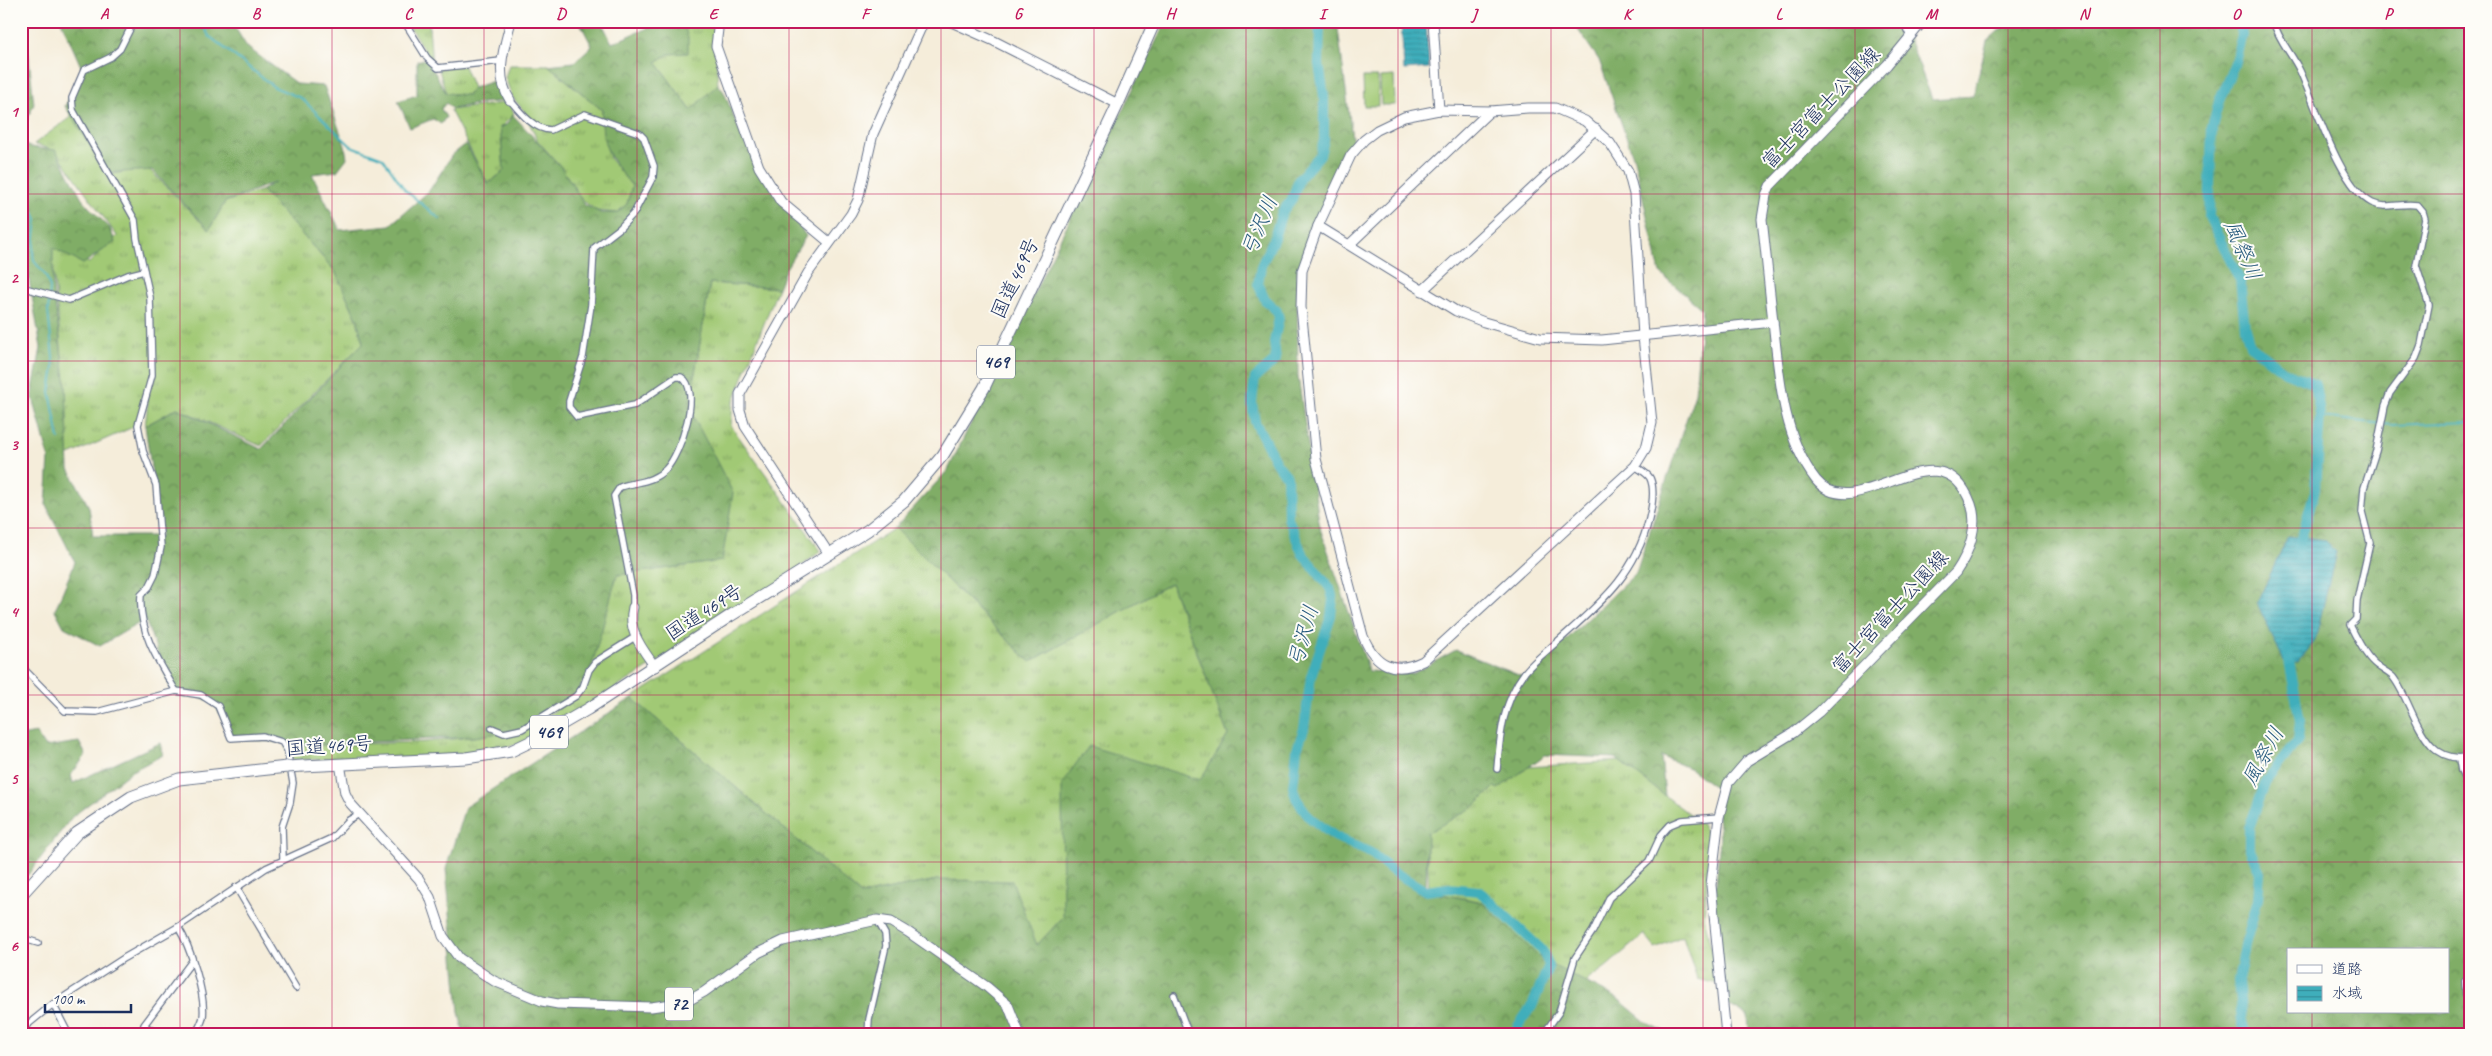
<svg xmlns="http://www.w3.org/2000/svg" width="2492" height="1056" font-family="Caveat,'Klee One',sans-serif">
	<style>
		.grass { fill: url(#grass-tufts); stroke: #5e7c6a }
		.forest { fill: url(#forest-crowns); stroke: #4e6e62; fill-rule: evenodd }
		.pitch { fill: #a1c975; stroke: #5e7c6a }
		.water { fill: url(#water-rules); stroke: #2d6e8c }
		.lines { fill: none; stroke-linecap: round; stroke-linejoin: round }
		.stream { stroke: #3faebb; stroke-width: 2 }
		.river { stroke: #3faebb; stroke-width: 10 }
		.street-casing { stroke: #677289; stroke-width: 8 }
		.secondary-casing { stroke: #677289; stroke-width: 11 }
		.primary-casing { stroke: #677289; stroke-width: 11 }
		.highway-casing { stroke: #677289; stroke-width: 13 }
		.street { stroke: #fff; stroke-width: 5.5 }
		.secondary { stroke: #fff; stroke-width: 9 }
		.primary { stroke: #fff; stroke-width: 9 }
		.highway { stroke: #fff; stroke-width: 11 }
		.highway-bridge-casing { stroke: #677289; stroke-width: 13; stroke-linecap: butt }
		.highway-bridge { stroke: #fff; stroke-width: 11 }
		.grid { fill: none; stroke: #c2185b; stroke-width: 1; stroke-opacity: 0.55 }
		.labels { text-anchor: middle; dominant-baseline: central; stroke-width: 4; stroke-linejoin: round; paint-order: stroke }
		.shield { fill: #fdfcf7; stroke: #5f6c8c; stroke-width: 1 }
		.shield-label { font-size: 19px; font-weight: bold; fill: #1b2f5e }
		.street-label { font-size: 20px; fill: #1b2f5e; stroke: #fdfcf7 }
		.water-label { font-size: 21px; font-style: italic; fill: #285b7f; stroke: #fdfcf7 }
		.neatline { fill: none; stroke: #c2185b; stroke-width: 2 }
		.grid-label { font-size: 16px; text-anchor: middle; font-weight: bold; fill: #c2185b }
	</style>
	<defs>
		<pattern id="grass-tufts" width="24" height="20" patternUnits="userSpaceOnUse" patternTransform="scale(1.25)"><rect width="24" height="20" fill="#a1c975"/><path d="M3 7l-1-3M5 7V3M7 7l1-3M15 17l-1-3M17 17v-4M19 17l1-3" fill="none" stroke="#82a463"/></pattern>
		<pattern id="forest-crowns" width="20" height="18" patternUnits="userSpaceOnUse" patternTransform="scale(1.25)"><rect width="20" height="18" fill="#80ad66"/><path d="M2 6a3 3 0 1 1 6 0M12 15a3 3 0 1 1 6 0" fill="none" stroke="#688d57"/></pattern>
		<pattern id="water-rules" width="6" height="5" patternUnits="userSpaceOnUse" patternTransform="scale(1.25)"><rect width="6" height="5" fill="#3faebb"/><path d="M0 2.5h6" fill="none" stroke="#348e9b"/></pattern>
	</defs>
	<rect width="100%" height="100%" fill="#fdfcf7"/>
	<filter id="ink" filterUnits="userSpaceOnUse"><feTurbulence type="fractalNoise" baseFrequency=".02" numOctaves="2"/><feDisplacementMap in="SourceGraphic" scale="10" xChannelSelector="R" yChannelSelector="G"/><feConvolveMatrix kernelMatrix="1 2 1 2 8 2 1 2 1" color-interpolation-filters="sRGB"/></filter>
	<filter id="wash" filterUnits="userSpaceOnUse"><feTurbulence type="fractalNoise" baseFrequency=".0096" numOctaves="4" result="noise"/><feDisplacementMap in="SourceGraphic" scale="20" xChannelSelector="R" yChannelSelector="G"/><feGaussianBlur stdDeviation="1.12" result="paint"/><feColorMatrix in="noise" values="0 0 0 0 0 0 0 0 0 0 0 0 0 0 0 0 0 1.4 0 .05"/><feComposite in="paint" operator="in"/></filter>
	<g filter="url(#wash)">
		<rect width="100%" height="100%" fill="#f5edda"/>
		<g class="grass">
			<path d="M406 21H432L429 26 432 63Z"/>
			<path d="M682 21H714L718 86 691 110 656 62 669 54Z"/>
			<path d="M509 65H548L602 110V120L610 159 632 186 627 204 617 213 597 211 583 201 561 167 537 140 524 111 512 97 505 77Z"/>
			<path d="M464 66 473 88 469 96 446 93 438 67Z"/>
			<path d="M510 102 514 114 501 127 504 171 488 184 450 110Z"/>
			<path d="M72 116 109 175 147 167 209 230 225 202 262 190 335 271 357 319 363 343 261 446 177 408 145 426 149 394 138 425 67 456 66 394 50 241 89 263 117 236 56 151 34 144Z"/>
			<path d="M710 283 778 288 733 403 731 426 821 551 764 595 535 739 476 756 294 760 285 746 424 742 480 736 538 725 583 687 617 575 722 561 689 408Z"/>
			<path d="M895 528 1030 662 1171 583 1228 735 1197 788 1063 917 1037 946 937 880 861 895 632 698Z"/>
			<path d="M1620 761 1702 824 1710 843 1704 915 1718 984 1697 979 1683 936 1655 948 1644 934 1606 967 1585 982 1542 960 1479 901 1429 892 1426 833 1497 769Z"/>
		</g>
		<g class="forest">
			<path d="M21 21H25L34 104 21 134Z"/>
			<path d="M61 21H231L247 47 297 84 324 86 345 146 347 158 337 171 312 174 340 230 390 225 429 191 452 155 466 144 488 184 504 171 500 127 506 125 513 115 561 167 585 205 601 213H617L627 204 632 186C609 158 601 147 602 110L548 65 574 62 592 46 579 21H601L612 43 648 28 643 21H682L688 37V53L669 54 656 62 691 110 718 84 724 92 744 142 806 236 785 270 778 288 710 283 689 408 733 493 722 561 617 575 592 665 576 696 522 729 475 737 309 745 231 738C216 700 213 697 172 692L139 603 141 622 100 646 64 627 55 610 75 562 46 505 49 458 32 394 41 348 21 234V140L29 147 56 150 84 202 110 228 115 242 83 264 53 248V289L66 386 69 469 89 507 93 536H161L145 426 177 408 261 449 363 343 357 319 335 271 262 190 275 182 225 202 209 230 152 170 107 173 65 106 83 71Z"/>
			<path d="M1166 21H1337L1353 145 1316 222 1297 273 1298 376 1320 528 1369 671 1412 674 1456 650 1526 678 1636 573 1695 393 1702 309 1660 273 1634 159 1599 60 1572 21H1902L1932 99 1973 96 1987 41 2010 21H2471V1035H1749L1748 1016 1727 1004 1714 908 1720 837 1715 787 1691 769 1661 756 1665 796 1615 758 1545 755 1498 789 1495 787 1472 808 1427 833 1426 891 1482 902 1542 960 1617 998 1647 1023 1672 1035H464L459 1012 446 869 465 807 632 698 861 895 937 880 1012 881 1037 945 1063 917 1062 783 1089 746 1200 780 1228 735 1171 583 1030 662 895 528 948 470ZM2288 950H2448V1012H2288Z"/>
			<path d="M427 58 446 93 468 95 473 88 499 79 505 101 481 103 452 109 446 103 441 109 446 117 441 124 433 119 410 128 398 101 417 95V61Z"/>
			<path d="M36 733 45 747 79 742 86 755 71 775 73 783 160 743 163 755 132 771 72 817 21 884V736Z"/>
		</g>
		<g class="pitch">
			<path d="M1394 76 1395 105H1381L1380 77Z"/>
			<path d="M1363 77H1378V106H1364Z"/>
		</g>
		<g class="water">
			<path d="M1401 21H1426L1429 68 1404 70Z"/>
			<path d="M2288 536 2326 541 2336 552 2315 641 2297 663 2284 661 2257 603Z"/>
		</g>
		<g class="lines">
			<g class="stream">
				<path d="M201 21 209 36 274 87 301 98 351 146 383 158 405 190 440 219"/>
				<path d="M21 181 24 191 37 219 33 253 34 261 46 276 50 288 48 311 54 367 50 392 59 439"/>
				<path d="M2320 417 2392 425 2471 422"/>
				<path d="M2314 494 2315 490"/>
			</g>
			<g class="river">
				<path d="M1320 21 1319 64 1324 96V140L1320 155 1299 179 1292 199 1282 212 1274 238 1261 266 1258 284 1265 300 1277 311 1279 318 1274 342 1276 360 1255 378 1252 403 1255 422 1277 464 1287 476 1288 518 1302 553 1330 588 1333 599 1331 616 1311 676 1304 729 1297 749 1293 787 1296 798 1309 817 1334 836 1371 853 1394 872 1426 891 1448 888 1479 891 1542 950 1549 965 1533 1004 1518 1026 1516 1035"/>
				<path d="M2240 21 2242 35 2234 65 2219 101 2212 127 2209 217 2240 280 2245 328 2250 345 2285 372 2315 384 2320 414 2315 490"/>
				<path d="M2298 549 2314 494"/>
				<path d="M2246 1035 2242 1021 2238 981 2245 945 2258 899 2260 873 2249 847V828L2266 781 2298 740 2300 721 2287 649"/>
			</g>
		</g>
	</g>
	<g filter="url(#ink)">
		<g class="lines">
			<g class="street-casing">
				<g id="street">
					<path d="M134 21 120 49 111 57 84 70 72 98 73 110 135 220 137 239 150 297 152 375 138 425 143 451 156 485 161 547 155 575 149 587 141 595C138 630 158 661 176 691"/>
					<path d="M404 21 427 58 438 68 501 61"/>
					<path d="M1903 21 1910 37"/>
					<path d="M2273 21C2280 43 2291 52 2300 71 2315 103 2340 187 2372 203 2386 210 2402 202 2417 205L2423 212 2425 219 2416 265 2429 305 2421 345 2416 358 2390 393 2385 406 2376 451 2364 488 2362 512 2370 543 2357 600 2356 619 2350 625C2356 637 2363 652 2372 661 2378 668 2387 671 2393 677 2415 705 2422 769 2471 756"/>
					<path d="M510 100C520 112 534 130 551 130L585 114 639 133 644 138 654 166 653 177 634 213 620 228 594 248 591 305 583 357 569 401V407L577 417 635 405 676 377H681C703 389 680 455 666 469 652 483 638 481 620 487L614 496 633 595V607"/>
					<path d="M21 287 69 300 128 275 144 271"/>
					<path d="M21 666 65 711 97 712 176 691 201 695 218 706 231 738 263 736 282 742 287 750 293 783 290 803 282 827 283 858"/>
					<path d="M492 728 504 733 522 729 576 696 583 687 589 670 595 662 635 637"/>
					<path d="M2459 759 2461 771 2471 793"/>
					<path d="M1497 769C1500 735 1503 701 1525 672 1534 661 1547 651 1558 641 1599 604 1635 576 1649 519 1652 507 1655 489 1650 478 1647 473 1639 469 1635 466"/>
					<path d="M236 887 296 988"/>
					<path d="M178 927C190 946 206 995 203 1017 202 1023 198 1029 195 1035"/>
					<path d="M21 943 28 940 38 943"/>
					<path d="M21 970V978"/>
					<path d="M1174 995 1189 1035"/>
					<path d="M53 1004 69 1035"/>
					<path d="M21 1030 53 1004 124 958 178 927 266 868 332 838 349 820 359 814"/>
					<path d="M170 1035 157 1034 144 1025 192 961"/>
					<path d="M868 1035 869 1019 886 946 885 934 877 920"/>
					<path d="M1543 1035 1559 1012 1575 958 1593 931 1609 898 1649 861 1661 835 1670 825 1682 820 1719 817"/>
					<path d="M2468 1035 2465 981 2471 978"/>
				</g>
			</g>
			<g class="secondary-casing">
				<g id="secondary">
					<path d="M719 21 716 46 759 167 781 202 829 242"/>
					<path d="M949 21 994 41 1118 104"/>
					<path d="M1433 21 1439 110"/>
					<path d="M510 100C494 75 504 48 511 21"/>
					<path d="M1528 108H1555L1585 121 1610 143 1628 171 1634 194 1643 336 1652 423 1646 448 1635 466 1423 661C1394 675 1375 665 1363 636L1316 459 1301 307 1302 271 1318 226 1351 155 1364 140 1377 130 1404 117 1439 110 1490 111Z"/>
					<path d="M1318 226 1456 311 1484 322 1540 338 1602 340 1773 322"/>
					<path d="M1350 244 1490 111"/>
					<path d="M1422 291 1596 129"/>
					<path d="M829 554 745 426 740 410V394L808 273 851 214 858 200 873 134 924 21"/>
					<path d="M633 607C627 631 642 648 655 667"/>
					<path d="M1726 1035 1711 885 1719 817 1728 783 1747 761 1793 733 1819 712 1956 572C1969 553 1979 526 1971 504 1940 420 1856 530 1816 480 1782 436 1779 374 1773 321 1769 287 1766 253 1762 219L1766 195 1770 186 1887 65 1923 21"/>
				</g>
			</g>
			<g class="primary-casing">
				<path id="primary" d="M340 764 345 793 350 803 419 879 430 897 443 936 459 958 494 981 542 1001 558 1004 651 1007 686 1002 704 992 758 953 783 941 877 920 891 922 908 932 987 987 1008 1005 1020 1035"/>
			</g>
			<g class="highway-casing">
				<g id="highway">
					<path d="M303 766 466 758 511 751 538 738 588 709 730 616 868 530 904 501 943 455 984 388 1118 104 1155 21"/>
					<path d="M21 895 77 833 131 797 179 779 287 767"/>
				</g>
			</g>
			<use href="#street" class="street"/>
			<use href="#secondary" class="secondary"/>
			<use href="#primary" class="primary"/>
			<use href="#highway" class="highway"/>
			<g class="highway-bridge-casing">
				<path id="highway-bridge" d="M287 767 303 766"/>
			</g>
			<use href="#highway-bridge" class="highway-bridge"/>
		</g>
	</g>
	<path class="grid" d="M180 21V1035M332 21V1035M484 21V1035M637 21V1035M789 21V1035M941 21V1035M1094 21V1035M1246 21V1035M1398 21V1035M1551 21V1035M1703 21V1035M1855 21V1035M2008 21V1035M2160 21V1035M2312 21V950M21 194H2471M21 361H2471M21 528H2471M21 695H2471M21 862H2471M2312 1012V1035"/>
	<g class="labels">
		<g class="shield">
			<rect x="977" y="345.5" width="38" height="33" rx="4"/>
			<rect x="530" y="715.5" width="38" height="33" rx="4"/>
			<rect x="665" y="987.5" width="28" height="33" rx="4"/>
		</g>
		<g class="shield-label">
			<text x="996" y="362">469</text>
			<text x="549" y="732">469</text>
			<text x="679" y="1004">72</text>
		</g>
		<g class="street-label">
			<text transform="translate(1821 108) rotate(-46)">富士宮富士公園線</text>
			<text transform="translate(1015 278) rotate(-65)">国道469号</text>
			<text transform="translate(704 612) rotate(-33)">国道469号</text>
			<text transform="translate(1890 612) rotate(-47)">富士宮富士公園線</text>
			<text transform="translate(329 746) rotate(-4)">国道469号</text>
		</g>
		<g class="water-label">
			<text transform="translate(1259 226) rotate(-67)">弓沢川</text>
			<text transform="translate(2243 250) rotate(67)">風祭川</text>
			<text transform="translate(1303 636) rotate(-74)">弓沢川</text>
			<text transform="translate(2263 756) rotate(-61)">風祭川</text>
		</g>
	</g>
	<rect width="2492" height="1056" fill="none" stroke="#fdfcf7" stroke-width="55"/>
	<rect x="2287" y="948" width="162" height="65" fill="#fdfcf7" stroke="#a3aaba"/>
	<rect x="2297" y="965" width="25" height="8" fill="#ffffff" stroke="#a3aaba"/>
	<text x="2332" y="974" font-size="15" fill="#1b2f5e">道路</text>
	<rect x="2297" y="986" width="25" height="15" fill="url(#water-rules)" stroke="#a3aaba"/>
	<text x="2332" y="998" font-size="15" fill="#1b2f5e">水域</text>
	<path d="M45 1004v8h86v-8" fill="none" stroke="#1b2f5e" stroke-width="2.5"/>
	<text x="52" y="1004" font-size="15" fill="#1b2f5e" stroke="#fdfcf7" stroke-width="4" paint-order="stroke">100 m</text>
	<rect x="28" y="28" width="2436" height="1000" class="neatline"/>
	<g class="grid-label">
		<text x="104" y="19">A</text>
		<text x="256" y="19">B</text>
		<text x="408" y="19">C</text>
		<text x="561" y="19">D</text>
		<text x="713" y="19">E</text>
		<text x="865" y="19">F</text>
		<text x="1018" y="19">G</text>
		<text x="1170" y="19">H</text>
		<text x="1322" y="19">I</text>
		<text x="1474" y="19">J</text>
		<text x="1627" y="19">K</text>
		<text x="1779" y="19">L</text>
		<text x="1931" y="19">M</text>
		<text x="2084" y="19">N</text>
		<text x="2236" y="19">O</text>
		<text x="2388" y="19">P</text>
		<text x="14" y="117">1</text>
		<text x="14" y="283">2</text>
		<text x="14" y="450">3</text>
		<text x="14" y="617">4</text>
		<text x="14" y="784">5</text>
		<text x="14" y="951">6</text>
	</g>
</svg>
